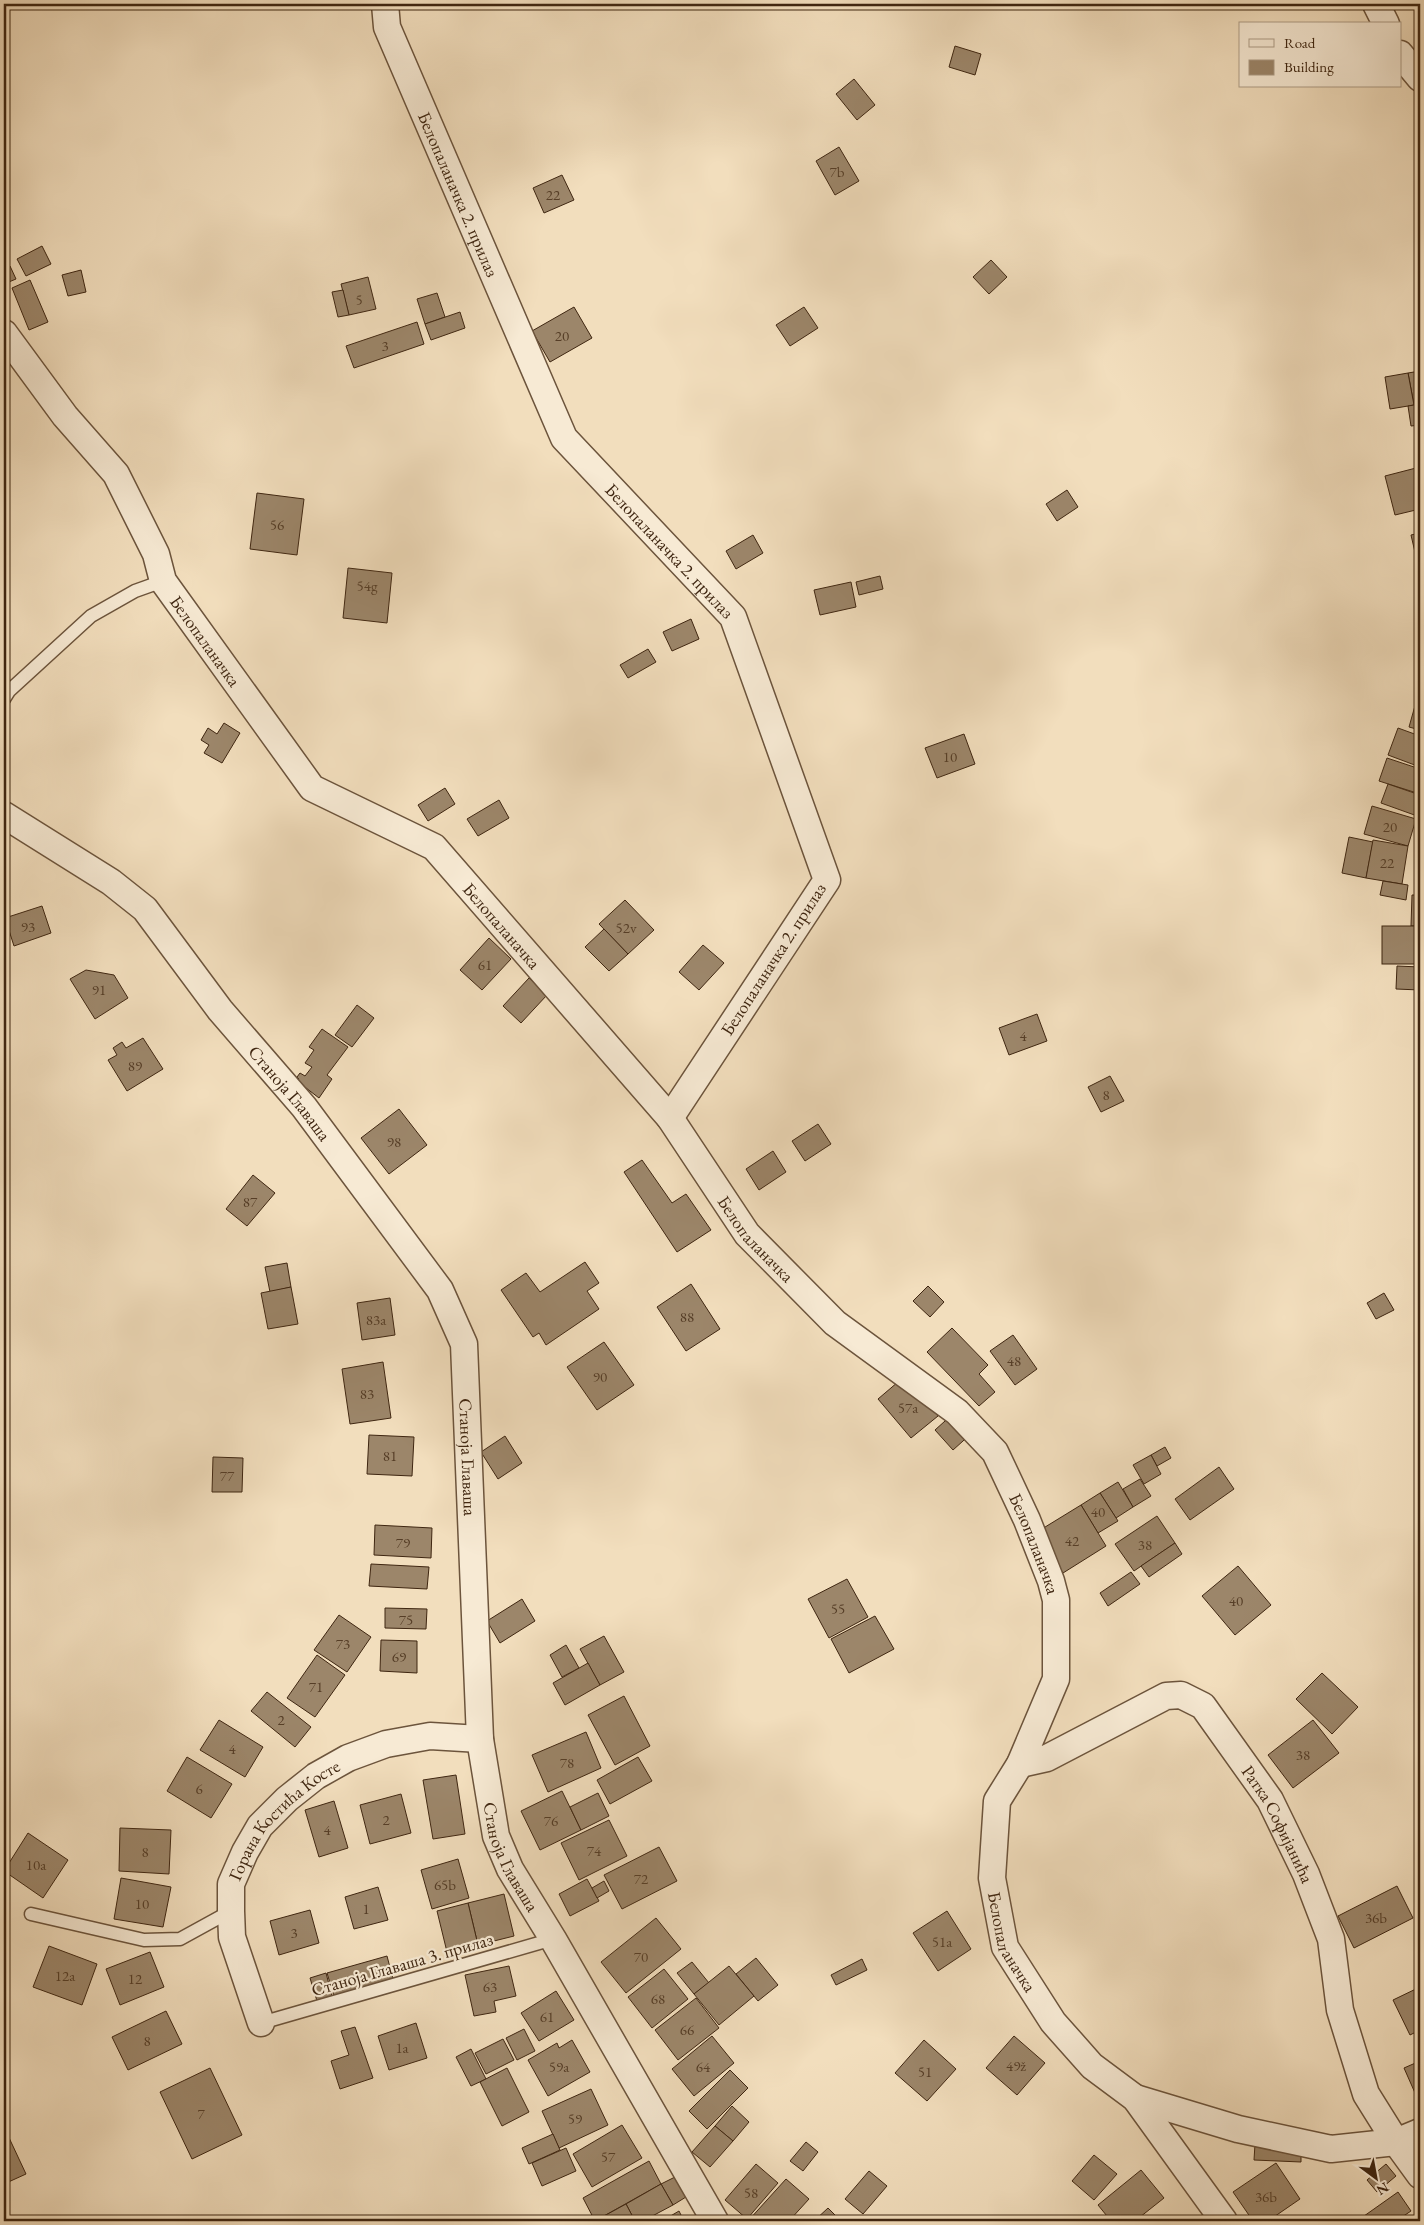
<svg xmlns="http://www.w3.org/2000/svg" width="1424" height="2225" font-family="'EB Garamond',serif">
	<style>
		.building { fill: #9c866a; stroke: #3f2611 }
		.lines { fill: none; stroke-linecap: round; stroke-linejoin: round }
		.lane-casing { stroke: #6c543c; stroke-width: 15 }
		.street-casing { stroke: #6c543c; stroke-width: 29 }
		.lane { stroke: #f7ead4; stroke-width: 12 }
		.street { stroke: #f7ead4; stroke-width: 26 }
		.labels { text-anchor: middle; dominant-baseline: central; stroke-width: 4.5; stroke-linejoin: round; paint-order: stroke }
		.number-label { font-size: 15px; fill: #563e27 }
		.street-label { font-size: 18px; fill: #3f2611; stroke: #f7ead4 }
	</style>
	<rect width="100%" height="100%" fill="#f2debd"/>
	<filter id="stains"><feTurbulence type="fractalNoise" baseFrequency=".004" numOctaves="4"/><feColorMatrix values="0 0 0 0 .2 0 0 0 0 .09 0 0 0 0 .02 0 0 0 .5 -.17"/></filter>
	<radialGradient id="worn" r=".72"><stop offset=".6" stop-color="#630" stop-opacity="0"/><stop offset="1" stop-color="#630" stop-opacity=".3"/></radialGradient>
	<g class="building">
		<path d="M854 4H864L859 9Z"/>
		<path d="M955 46 981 54 975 75 949 67Z"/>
		<path d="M854 79 875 105 857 120 836 94Z"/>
		<path d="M839 147 859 181 835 195 816 161Z"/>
		<path d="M562 175 574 200 544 213 533 188Z"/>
		<path d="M42 246 51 264 26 276 17 259Z"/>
		<path d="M991 260 1007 277 989 294 973 277Z"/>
		<path d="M10 266 16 279 4 284V269Z"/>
		<path d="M81 270 86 292 68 296 62 275Z"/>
		<path d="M368 277 376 309 349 315 341 284Z"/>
		<path d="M30 280 48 322 29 330 12 288Z"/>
		<path d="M343 290 349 315 338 317 332 292Z"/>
		<path d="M437 293 445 317 425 324 417 299Z"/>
		<path d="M574 307 592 338 550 362 532 331Z"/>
		<path d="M804 307 818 328 790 346 776 325Z"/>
		<path d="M460 312 465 328 431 340 425 324Z"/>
		<path d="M417 322 424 344 354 368 346 346Z"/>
		<path d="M4 358 9 365 4 369Z"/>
		<path d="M1420 371V404L1414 405 1408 373Z"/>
		<path d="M1408 373 1414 405 1390 409 1385 377Z"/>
		<path d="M1420 404V425L1411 426 1408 406Z"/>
		<path d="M1416 468 1420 485V509L1395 515 1385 476Z"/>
		<path d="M1067 490 1078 507 1057 521 1046 504Z"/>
		<path d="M257 493 304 499 297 555 250 549Z"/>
		<path d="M1420 533V574L1411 535Z"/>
		<path d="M753 535 763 553 736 569 726 551Z"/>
		<path d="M348 568 392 573 387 623 343 618Z"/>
		<path d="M880 576 883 589 859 595 856 582Z"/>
		<path d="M851 582 856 607 820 615 814 590Z"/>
		<path d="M691 619 699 639 672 651 663 632Z"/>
		<path d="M648 649 656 662 628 678 620 665Z"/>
		<path d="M1418 695 1420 696V730L1409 727Z"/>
		<path d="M224 723 240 733 222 763 204 753 209 745 201 740 208 728 217 734Z"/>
		<path d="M1398 728 1420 736V767L1388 755Z"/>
		<path d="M964 734 975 764 937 778 925 748Z"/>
		<path d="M1387 758 1420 769V794L1379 781Z"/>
		<path d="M1388 784 1420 795V817L1381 803Z"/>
		<path d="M445 788 455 804 428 821 418 805Z"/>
		<path d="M499 800 509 818 478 836 467 819Z"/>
		<path d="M1372 806 1416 819 1408 846 1364 834Z"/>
		<path d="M1349 837 1373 842 1366 878 1342 873Z"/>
		<path d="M1373 840 1408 846 1402 884 1366 878Z"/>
		<path d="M1383 881 1408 885 1406 900 1380 895Z"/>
		<path d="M1412 895H1420V926H1411Z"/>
		<path d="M625 900 654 930 628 954 599 924Z"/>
		<path d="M42 906 51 933 14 946 5 918Z"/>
		<rect x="1382" y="926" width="38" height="38"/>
		<path d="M604 929 628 954 609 971 585 947Z"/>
		<path d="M489 938 511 959 482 990 460 970Z"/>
		<path d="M703 945 724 963 699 990 679 972Z"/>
		<path d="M1397 966 1420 967V990L1396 989Z"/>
		<path d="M86 970 114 975 128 998 95 1019 70 979Z"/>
		<path d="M529 978 547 995 521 1023 503 1006Z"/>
		<path d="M357 1005 374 1018 352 1047 335 1035Z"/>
		<path d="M1037 1014 1047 1041 1009 1055 999 1028Z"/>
		<path d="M322 1029 348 1047 327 1075 332 1079 319 1098 297 1081 299 1079 297 1077 300 1073 305 1076 312 1067 305 1063 314 1050 309 1047Z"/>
		<path d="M143 1038 163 1069 127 1091 108 1060 117 1055 113 1048 122 1042 126 1048Z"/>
		<path d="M1110 1076 1124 1101 1101 1112 1088 1087Z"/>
		<path d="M399 1109 427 1145 389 1174 361 1138Z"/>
		<path d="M818 1124 831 1144 805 1161 792 1141Z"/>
		<path d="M773 1151 786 1172 759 1190 746 1169Z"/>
		<path d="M642 1160 672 1203 686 1194 711 1230 677 1252 624 1172Z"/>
		<path d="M253 1175 275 1193 247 1226 226 1209Z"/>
		<path d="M585 1262 599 1283 587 1291 599 1309 546 1345 539 1333 533 1337 501 1290 526 1273 540 1292Z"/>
		<path d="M287 1263 291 1287 270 1292 265 1267Z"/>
		<path d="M691 1284 720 1329 686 1351 657 1307Z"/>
		<path d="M928 1286 944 1302 930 1317 913 1301Z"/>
		<path d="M291 1287 298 1324 268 1329 261 1293Z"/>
		<path d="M1384 1293 1394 1310 1376 1319 1367 1303Z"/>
		<path d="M390 1298 395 1335 362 1340 357 1303Z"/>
		<path d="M952 1328 988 1365 979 1374 995 1392 979 1406 927 1352Z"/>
		<path d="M1013 1335 1037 1369 1015 1385 990 1351Z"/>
		<path d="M604 1342 634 1385 597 1410 567 1367Z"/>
		<path d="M383 1362 391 1418 350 1424 342 1369Z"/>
		<path d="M905 1376 938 1416 911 1438 878 1399Z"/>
		<path d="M955 1412 973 1432 953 1450 935 1430Z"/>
		<path d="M369 1435 414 1437 412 1476 367 1474Z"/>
		<path d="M505 1436 522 1463 498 1479 481 1452Z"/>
		<path d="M1165 1447 1171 1458 1157 1466 1151 1455Z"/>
		<path d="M1151 1455 1161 1474 1144 1484 1133 1465Z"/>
		<path d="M213 1457 243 1458 242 1492H212Z"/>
		<path d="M1219 1467 1234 1489 1190 1520 1175 1499Z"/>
		<path d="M1140 1479 1151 1496 1133 1507 1123 1489Z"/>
		<path d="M1118 1482 1133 1507 1116 1518 1100 1493Z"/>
		<path d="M1100 1493 1118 1521 1098 1533 1081 1505Z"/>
		<path d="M1081 1505 1106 1546 1063 1573 1037 1532Z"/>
		<path d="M1157 1516 1175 1543 1134 1571 1115 1544Z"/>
		<path d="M375 1525 432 1528 431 1558 374 1555Z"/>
		<path d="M1175 1543 1182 1554 1149 1577 1141 1566Z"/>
		<path d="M371 1564 429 1567 427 1589 369 1586Z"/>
		<path d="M1238 1566 1271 1605 1235 1635 1202 1596Z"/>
		<path d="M1131 1572 1140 1584 1108 1606 1100 1593Z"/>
		<path d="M847 1579 868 1617 829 1638 808 1599Z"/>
		<path d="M522 1599 535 1621 500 1643 487 1621Z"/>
		<path d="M385 1608 427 1609 426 1629 385 1628Z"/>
		<path d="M339 1615 371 1637 347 1672 314 1650Z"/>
		<path d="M875 1616 894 1649 849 1673 831 1639Z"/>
		<path d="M604 1636 624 1672 600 1685 580 1649Z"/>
		<path d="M381 1640 417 1641V1673L380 1671Z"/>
		<path d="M566 1645 579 1668 562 1677 550 1655Z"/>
		<path d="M317 1655 345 1675 315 1717 287 1698Z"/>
		<path d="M588 1663 600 1685 565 1705 553 1683Z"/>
		<path d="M1322 1673 1358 1707 1332 1734 1296 1699Z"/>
		<path d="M267 1692 311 1727 295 1747 251 1711Z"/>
		<path d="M624 1696 650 1746 615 1765 588 1715Z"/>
		<path d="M219 1720 263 1747 245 1777 200 1750Z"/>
		<path d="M1313 1720 1339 1753 1293 1788 1268 1755Z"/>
		<path d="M586 1732 601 1768 548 1792 532 1755Z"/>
		<path d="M187 1757 232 1784 211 1818 167 1791Z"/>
		<path d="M638 1757 652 1781 610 1804 597 1780Z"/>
		<path d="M456 1775 465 1834 433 1839 423 1780Z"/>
		<path d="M562 1791 581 1830 540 1850 521 1811Z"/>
		<path d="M598 1793 609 1816 581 1830 570 1807Z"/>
		<path d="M401 1794 411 1833 370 1844 360 1805Z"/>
		<path d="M334 1801 348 1848 319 1857 305 1810Z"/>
		<path d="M609 1820 627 1856 579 1880 561 1843Z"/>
		<path d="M120 1828 171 1830 169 1874 119 1871Z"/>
		<path d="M28 1833 68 1860 43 1898 4 1871Z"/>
		<path d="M659 1847 677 1881 622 1909 604 1875Z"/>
		<path d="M458 1859 469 1898 432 1909 421 1870Z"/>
		<path d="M121 1878 171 1887 163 1927 114 1919Z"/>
		<path d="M587 1879 599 1901 570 1916 559 1894Z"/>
		<path d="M604 1881 609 1891 597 1898 592 1888Z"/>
		<path d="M1397 1886 1413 1918 1354 1948 1338 1916Z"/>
		<path d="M378 1887 388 1920 354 1929 345 1897Z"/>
		<path d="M504 1894 514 1936 478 1945 468 1903Z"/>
		<path d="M468 1903 478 1945 447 1952 437 1911Z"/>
		<path d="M310 1910 319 1943 279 1955 270 1921Z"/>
		<path d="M947 1911 971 1949 938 1971 913 1933Z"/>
		<path d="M656 1918 681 1949 626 1993 601 1962Z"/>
		<path d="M49 1946 97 1964 82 2005 33 1987Z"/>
		<path d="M150 1952 164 1987 120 2005 106 1969Z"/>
		<path d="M387 1956 393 1979 334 1996 327 1973Z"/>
		<path d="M756 1958 778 1985 758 2001 736 1974Z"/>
		<path d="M862 1959 867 1970 836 1985 831 1975Z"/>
		<path d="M692 1962 709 1983 694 1994 677 1973Z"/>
		<path d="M509 1966 516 1996 494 2001 496 2012 474 2016 465 1975Z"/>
		<path d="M729 1966 754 1996 719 2025 694 1994Z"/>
		<path d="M664 1969 688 1999 652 2028 628 1997Z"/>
		<path d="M326 1973 332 1996 317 2001 310 1978Z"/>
		<path d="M1420 1987V2030L1410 2035 1393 2000Z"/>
		<path d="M556 1991 574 2020 539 2041 521 2013Z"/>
		<path d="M696 1998 719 2028 678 2060 655 2030Z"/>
		<path d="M166 2011 182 2044 128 2070 112 2037Z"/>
		<path d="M416 2023 427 2058 389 2070 378 2036Z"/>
		<path d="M355 2027 373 2078 340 2089 331 2061 349 2055 341 2031Z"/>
		<path d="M524 2029 535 2051 517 2060 506 2038Z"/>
		<path d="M712 2036 734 2063 694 2096 672 2069Z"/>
		<path d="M1014 2036 1045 2063 1017 2095 986 2068Z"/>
		<path d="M503 2039 514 2060 486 2074 475 2053Z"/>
		<path d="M572 2040 590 2072 548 2096 528 2060 557 2043 559 2048Z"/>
		<path d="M924 2040 956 2069 927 2101 895 2073Z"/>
		<path d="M471 2049 486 2079 471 2086 456 2057Z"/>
		<path d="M1420 2061V2101L1419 2102 1404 2068Z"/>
		<path d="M210 2068 242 2135 192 2159 160 2092Z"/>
		<path d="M507 2068 529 2112 502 2126 480 2082Z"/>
		<path d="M730 2070 748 2088 707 2129 689 2111Z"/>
		<path d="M591 2089 608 2125 559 2148 542 2111Z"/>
		<path d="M732 2106 749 2122 733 2141 715 2126Z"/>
		<path d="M622 2125 642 2158 592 2187 573 2154Z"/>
		<path d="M715 2126 733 2141 710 2167 692 2152Z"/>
		<path d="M4 2127 26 2174 4 2184Z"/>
		<path d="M553 2134 560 2150 529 2164 522 2148Z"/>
		<path d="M806 2142 818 2152 803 2171 790 2161Z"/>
		<path d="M1255 2144 1301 2146V2162L1254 2160Z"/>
		<path d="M566 2148 576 2171 542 2186 532 2163Z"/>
		<path d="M1094 2155 1117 2174 1094 2200 1072 2181Z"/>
		<path d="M649 2161 661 2184 595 2221 583 2198Z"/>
		<path d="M1276 2163 1300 2199 1268 2221H1253L1233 2192Z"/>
		<path d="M756 2164 778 2183 747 2219 725 2200Z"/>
		<path d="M1386 2164 1396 2176 1377 2192 1367 2180Z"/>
		<path d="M1141 2170 1164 2198 1135 2221H1111L1098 2205Z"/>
		<path d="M869 2171 887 2186 863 2214 845 2199Z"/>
		<path d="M675 2177 686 2197 673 2205 661 2184Z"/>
		<path d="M786 2179 809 2199 789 2221H748Z"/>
		<path d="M661 2184 673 2205 643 2221H635L626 2204Z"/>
		<path d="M1398 2192 1411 2211 1396 2221H1357Z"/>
		<path d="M626 2204 635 2221H595Z"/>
		<path d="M828 2208 841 2221H814Z"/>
		<path d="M679 2211 684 2221H662Z"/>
	</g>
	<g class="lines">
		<g class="lane-casing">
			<g id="lane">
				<path d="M4 699 9 691 91 616 135 591 163 581"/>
				<path d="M31 1914 144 1940 180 1939 231 1911"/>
				<path d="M261 2023 553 1939"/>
			</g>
		</g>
		<g class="street-casing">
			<g id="street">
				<path id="s1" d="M385 4 387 27 564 438 733 617 827 880 670 1118"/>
				<path d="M1376 4 1386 24"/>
				<path d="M1400 54 1420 78"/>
				<path id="s2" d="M4 333 65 416 116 474 156 554 163 581 312 788 434 847 670 1118 747 1234 835 1323 957 1412 995 1452 1027 1520 1051 1581 1056 1600V1679L1020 1764 997 1801 992 1878 1005 1947 1053 2022 1092 2066 1135 2098 1224 2221"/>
				<path id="s3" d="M4 815 111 882 145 909 220 1010 304 1107 440 1290 464 1344 480 1739 496 1836 510 1869 553 1939 715 2221"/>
				<path id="s4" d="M1020 1764 1047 1758 1166 1696 1181 1695 1203 1706 1270 1800 1306 1874 1331 1939 1340 2010 1366 2094 1396 2142 1420 2175"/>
				<path id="s5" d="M261 2023 232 1937 231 1911V1884L245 1852 260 1826 287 1799 316 1776 348 1758 386 1744 430 1736 480 1739"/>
				<path d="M1135 2098 1238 2129 1331 2149 1396 2142 1420 2132"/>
			</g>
		</g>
		<use href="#lane" class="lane"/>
		<use href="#street" class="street"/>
	</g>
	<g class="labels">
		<g class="number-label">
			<text x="837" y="171">7b</text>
			<text x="553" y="194">22</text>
			<text x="359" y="299">5</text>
			<text x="562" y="335">20</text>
			<text x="385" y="345">3</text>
			<text x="277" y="524">56</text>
			<text x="367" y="585">54g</text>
			<text x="950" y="756">10</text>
			<text x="1390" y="826">20</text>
			<text x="1387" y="862">22</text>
			<text x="28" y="926">93</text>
			<text x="626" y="927">52v</text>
			<text x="485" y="964">61</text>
			<text x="99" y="989">91</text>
			<text x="1023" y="1035">4</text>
			<text x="135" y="1065">89</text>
			<text x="1106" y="1094">8</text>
			<text x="394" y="1141">98</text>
			<text x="250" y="1201">87</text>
			<text x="687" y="1316">88</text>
			<text x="376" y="1319">83a</text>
			<text x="1014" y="1360">48</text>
			<text x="600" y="1376">90</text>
			<text x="367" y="1393">83</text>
			<text x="908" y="1407">57a</text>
			<text x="390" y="1455">81</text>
			<text x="227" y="1475">77</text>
			<text x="1098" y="1511">40</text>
			<text x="1072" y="1540">42</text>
			<text x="403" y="1542">79</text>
			<text x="1145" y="1544">38</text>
			<text x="1236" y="1600">40</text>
			<text x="838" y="1608">55</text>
			<text x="406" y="1619">75</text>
			<text x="343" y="1643">73</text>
			<text x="399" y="1656">69</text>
			<text x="316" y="1686">71</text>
			<text x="281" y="1719">2</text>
			<text x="232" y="1748">4</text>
			<text x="1303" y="1754">38</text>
			<text x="567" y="1762">78</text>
			<text x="199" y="1788">6</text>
			<text x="386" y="1819">2</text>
			<text x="551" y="1820">76</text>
			<text x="327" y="1829">4</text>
			<text x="594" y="1850">74</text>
			<text x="145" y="1851">8</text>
			<text x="36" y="1864">10a</text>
			<text x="641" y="1878">72</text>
			<text x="445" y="1884">65b</text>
			<text x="142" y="1903">10</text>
			<text x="366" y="1908">1</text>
			<text x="1376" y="1917">36b</text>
			<text x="294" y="1932">3</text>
			<text x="942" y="1941">51a</text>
			<text x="641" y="1956">70</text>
			<text x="65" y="1975">12a</text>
			<text x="135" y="1978">12</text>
			<text x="490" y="1986">63</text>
			<text x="658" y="1998">68</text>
			<text x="547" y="2016">61</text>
			<text x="687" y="2029">66</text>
			<text x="147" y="2040">8</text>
			<text x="402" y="2047">1a</text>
			<text x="1016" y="2065">49ž</text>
			<text x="559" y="2066">59a</text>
			<text x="703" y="2066">64</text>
			<text x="925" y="2071">51</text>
			<text x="201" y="2113">7</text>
			<text x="575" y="2118">59</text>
			<text x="608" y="2156">57</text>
			<text x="751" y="2192">58</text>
			<text x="1266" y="2196">36b</text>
		</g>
		<g class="street-label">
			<text stroke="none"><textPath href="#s1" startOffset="205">Белопаланачка 2. прилаз</textPath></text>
			<text stroke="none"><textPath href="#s1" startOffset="625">Белопаланачка 2. прилаз</textPath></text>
			<text stroke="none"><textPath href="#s2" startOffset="371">Белопаланачка</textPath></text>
			<text stroke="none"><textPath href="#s2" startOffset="792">Белопаланачка</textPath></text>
			<text transform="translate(773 959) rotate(-57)">Белопаланачка 2. прилаз</text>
			<text stroke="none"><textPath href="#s3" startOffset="404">Станоја Главаша</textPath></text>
			<text stroke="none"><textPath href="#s2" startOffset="1196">Белопаланачка</textPath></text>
			<text stroke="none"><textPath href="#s3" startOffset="824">Станоја Главаша</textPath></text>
			<text stroke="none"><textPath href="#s2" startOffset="1618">Белопаланачка</textPath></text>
			<text stroke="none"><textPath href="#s5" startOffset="229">Горана Костића Косте</textPath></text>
			<text stroke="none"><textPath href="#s4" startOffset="342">Ратка Софијанића</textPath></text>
			<text stroke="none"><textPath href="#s3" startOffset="1229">Станоја Главаша</textPath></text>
			<text stroke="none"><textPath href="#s2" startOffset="2038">Белопаланачка</textPath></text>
			<text transform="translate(402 1964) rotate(-16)">Станоја Главаша 3. прилаз</text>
		</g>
	</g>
	<rect width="1424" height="2225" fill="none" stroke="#f2debd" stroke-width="20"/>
	<rect x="5" y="5" width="1414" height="2215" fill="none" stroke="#3f2611" stroke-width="2.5"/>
	<rect x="10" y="10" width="1404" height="2205" fill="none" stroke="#3f2611"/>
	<rect x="1239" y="22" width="162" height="65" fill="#f7ead4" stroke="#ad9c86"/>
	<rect x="1249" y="39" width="25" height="8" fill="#f7ead4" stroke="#ad9c86"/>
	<text x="1284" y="48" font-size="15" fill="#3f2611">Road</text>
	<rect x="1249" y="60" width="25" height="15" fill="#9c866a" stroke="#ad9c86"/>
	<text x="1284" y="72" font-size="15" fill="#3f2611">Building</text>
	<g transform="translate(1376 2178) rotate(148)" stroke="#f7ead4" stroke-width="4" paint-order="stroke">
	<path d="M0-4L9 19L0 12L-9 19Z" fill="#3f2611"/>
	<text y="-8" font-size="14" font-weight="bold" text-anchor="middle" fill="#3f2611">N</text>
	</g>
	<rect width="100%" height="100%" filter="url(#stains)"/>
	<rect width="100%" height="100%" fill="url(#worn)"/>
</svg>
